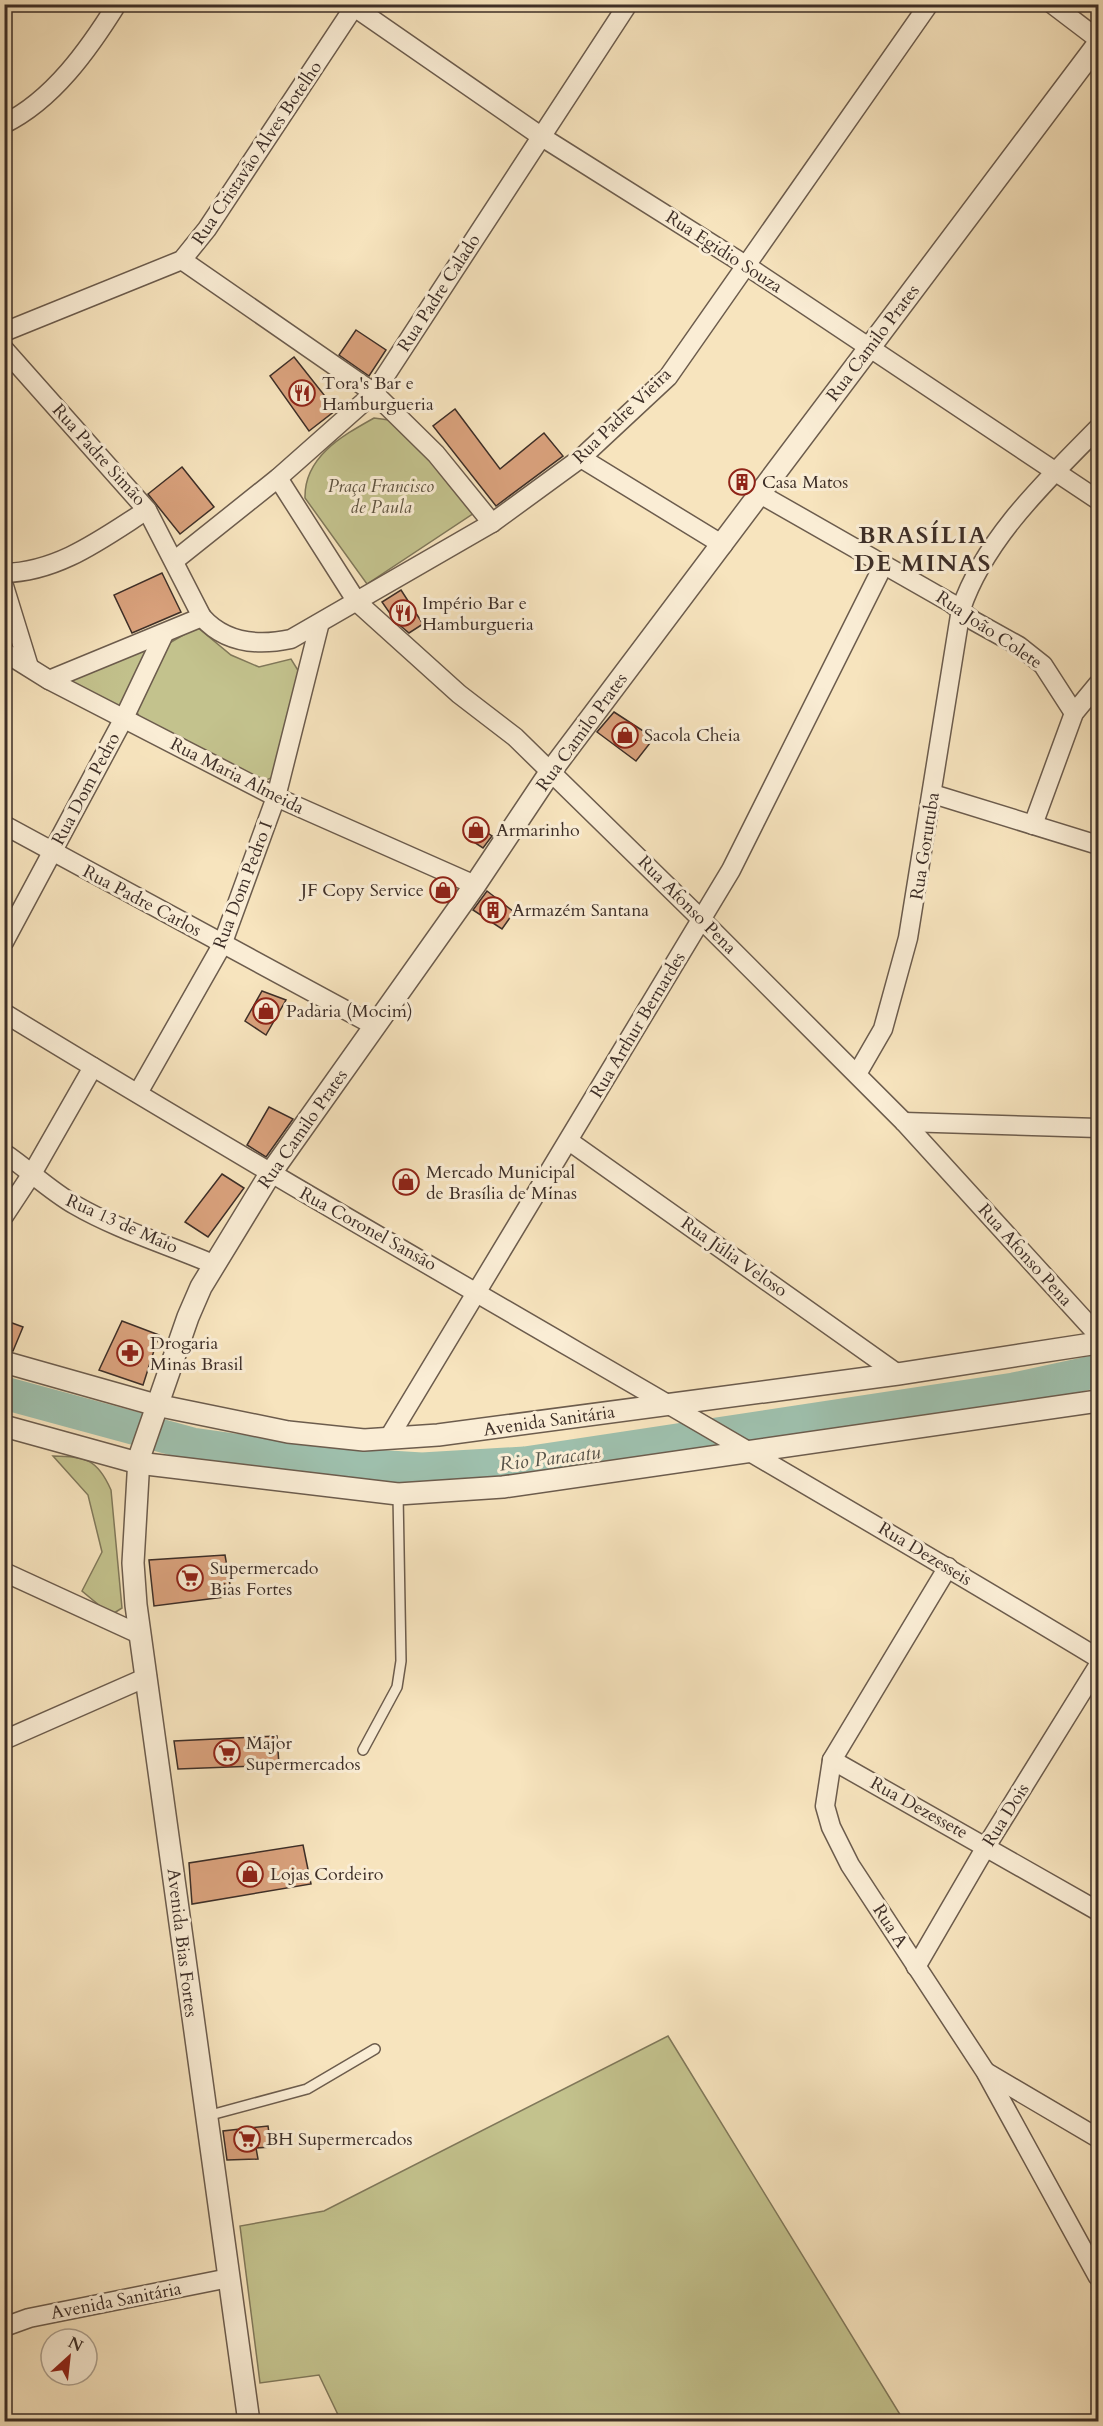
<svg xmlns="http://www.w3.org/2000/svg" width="1103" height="2426" font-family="Cardo,serif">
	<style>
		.green { fill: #c3c28d; stroke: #80785a; stroke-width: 1.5 }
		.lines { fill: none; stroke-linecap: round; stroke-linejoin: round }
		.river { stroke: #9ebfac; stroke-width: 33 }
		.building { fill: #daa27d; stroke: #3d2e27; stroke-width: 1.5 }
		.service-casing { stroke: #6c5c4d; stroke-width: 12 }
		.minor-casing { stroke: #6c5c4d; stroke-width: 21 }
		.tertiary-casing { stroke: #6c5c4d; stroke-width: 24 }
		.service { stroke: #faedd5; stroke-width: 9 }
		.minor { stroke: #faedd5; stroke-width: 18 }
		.tertiary { stroke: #faedd5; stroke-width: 21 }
		.labels { text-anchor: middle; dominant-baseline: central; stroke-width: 6; stroke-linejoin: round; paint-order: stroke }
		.street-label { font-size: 18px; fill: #3d2e27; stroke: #faedd5 }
		.poi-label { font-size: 18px; fill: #3d2e27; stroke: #faedd5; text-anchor: start }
		.park-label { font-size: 18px; font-style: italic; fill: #5e5340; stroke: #faedd5 }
		.water-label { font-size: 20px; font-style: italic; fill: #555248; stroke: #faedd5 }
		.district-label { font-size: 24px; font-weight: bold; letter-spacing: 1.5px; fill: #3d2e27; stroke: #faedd5 }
	</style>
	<rect width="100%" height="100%" fill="#f7e4be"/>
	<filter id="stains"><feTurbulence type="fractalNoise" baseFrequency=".00333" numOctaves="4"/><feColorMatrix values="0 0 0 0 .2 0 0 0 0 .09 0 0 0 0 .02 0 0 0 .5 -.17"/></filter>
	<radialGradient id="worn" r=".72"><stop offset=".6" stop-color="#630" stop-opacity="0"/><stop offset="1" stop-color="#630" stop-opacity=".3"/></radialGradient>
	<g class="green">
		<path d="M374 418 389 420 411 438 474 513 367 584 305 498C304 457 342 436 374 418Z"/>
		<path d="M197 627 231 655 259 667 291 659 299 672 279 766 271 778 262 782 141 719 134 708 166 645Z"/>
		<path d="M153 645 123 709 65 680Z"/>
		<path d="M53 1456C85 1457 97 1458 111 1490L122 1608 111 1615 82 1591 102 1552 88 1495Z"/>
		<path d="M668 2036 904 2421H341L319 2375 260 2383 240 2226 324 2211Z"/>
	</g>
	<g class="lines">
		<path class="river" d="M4 1393 192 1444 323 1463 422 1469 525 1463 1014 1389 1098 1371"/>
	</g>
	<g class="building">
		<path d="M356 330 386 350 369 376 339 355Z"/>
		<path d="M294 357 336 410 309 431 270 376Z"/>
		<path d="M455 409 500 469 544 433 563 456 496 506 433 426Z"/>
		<path d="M182 467 214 507 180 534 148 494Z"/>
		<path d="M739 472 754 480 745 491 731 485Z"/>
		<path d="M162 573 181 612 132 633 114 595Z"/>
		<path d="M401 590 423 624 409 633 396 622 382 602Z"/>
		<path d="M614 712 654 738 636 761 597 732Z"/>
		<path d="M474 824 492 836 483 848 466 837Z"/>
		<path d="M487 891 514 912 502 929 473 910Z"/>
		<path d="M262 991 286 1000 266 1035 245 1021Z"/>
		<path d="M269 1107 293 1119 266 1157 247 1145Z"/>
		<path d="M222 1174 244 1188 208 1237 185 1222Z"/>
		<path d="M4 1320 23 1327 13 1351 4 1350Z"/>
		<path d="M122 1321 159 1335 143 1385 99 1370Z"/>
		<path d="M225 1555 232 1596 154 1606 149 1560Z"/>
		<path d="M277 1736 279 1765 178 1769 174 1741Z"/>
		<path d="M303 1845 311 1884 192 1904 189 1863Z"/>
		<path d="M268 2126 271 2147 256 2148 258 2159 227 2160 223 2131Z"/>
	</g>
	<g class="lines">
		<g class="service-casing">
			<g id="service">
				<path d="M363 1750 397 1687 401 1661 398 1494"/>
				<path d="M207 2116 307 2089 375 2049"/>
			</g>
		</g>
		<g class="minor-casing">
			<g id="minor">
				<path d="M350 4 542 137 747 266 1098 500"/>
				<path d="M1052 4 1098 39"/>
				<path d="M4 124C53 100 89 49 117 4"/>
				<path d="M182 260 374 393 436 454 492 523"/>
				<path d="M4 332 182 260 207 229 356 4"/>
				<path d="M4 349 147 510 202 617C225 643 258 646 291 639L492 523 581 458 668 377 929 4"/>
				<path d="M581 458 723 545"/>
				<path d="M278 478 357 602 459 694 515 737 701 919 904 1122 1098 1335"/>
				<path d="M760 494 951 603 974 621 1019 646 1043 665 1074 713"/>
				<path d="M174 561 278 478 374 393 628 4"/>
				<path d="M4 573C59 572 103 538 147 510"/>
				<path d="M4 586 29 667"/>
				<path d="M4 652 49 680 276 797 475 885"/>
				<path d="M49 680 202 617"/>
				<path d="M933 794 1098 845"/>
				<path d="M4 825 375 1026"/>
				<path d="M1033 825 1074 713 1098 684"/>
				<path d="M4 942 124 718 164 634"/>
				<path d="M4 1013C366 1234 736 1439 1098 1658"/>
				<path d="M857 1074 883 1029 908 938 961 609C985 538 1047 480 1098 428"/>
				<path d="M138 1093 222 945 276 797 319 626"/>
				<path d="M904 1122 1098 1128"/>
				<path d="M569 1141 898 1374"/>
				<path d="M4 1153C29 1170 49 1190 75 1205 118 1230 169 1245 215 1265"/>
				<path d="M4 1216 33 1172 93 1067"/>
				<path d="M388 1439 731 870 883 566"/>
				<path d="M948 1567 832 1760 825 1806 831 1827 850 1865 985 2071 1098 2277"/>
				<path d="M4 1572 139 1634"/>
				<path d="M4 1740 147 1677"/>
				<path d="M832 1760 1098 1911"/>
				<path d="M916 1967 987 1845 1098 1666"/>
				<path d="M986 2072 1098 2138"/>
				<path d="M4 2327 29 2318 229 2278"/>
			</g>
		</g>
		<g class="tertiary-casing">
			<g id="tertiary">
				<path d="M4 1362 156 1405 288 1432 364 1440 438 1435 898 1374 1098 1343"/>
				<path d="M4 1426 138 1463 398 1494 503 1487 1098 1401"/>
				<path d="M249 2422 136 1605 133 1563 139 1458 188 1317 201 1287 270 1174 475 885 551 771 1098 44"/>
			</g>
		</g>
		<use href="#service" class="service"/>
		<use href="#minor" class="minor"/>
		<use href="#tertiary" class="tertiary"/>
	</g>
	<defs>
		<g id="restaurant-ring" transform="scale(1.35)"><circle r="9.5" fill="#faedd5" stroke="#8f2418" stroke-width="1.5"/><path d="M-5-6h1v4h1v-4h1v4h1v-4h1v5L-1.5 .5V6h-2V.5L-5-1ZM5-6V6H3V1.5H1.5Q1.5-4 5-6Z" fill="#8f2418"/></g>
		<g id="building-ring" transform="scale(1.35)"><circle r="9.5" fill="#faedd5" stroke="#8f2418" stroke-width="1.5"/><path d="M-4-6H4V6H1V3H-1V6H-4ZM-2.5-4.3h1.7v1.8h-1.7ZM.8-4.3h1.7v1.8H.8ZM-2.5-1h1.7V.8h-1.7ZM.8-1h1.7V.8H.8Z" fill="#8f2418"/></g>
		<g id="shop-ring" transform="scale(1.35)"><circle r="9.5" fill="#faedd5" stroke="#8f2418" stroke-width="1.5"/><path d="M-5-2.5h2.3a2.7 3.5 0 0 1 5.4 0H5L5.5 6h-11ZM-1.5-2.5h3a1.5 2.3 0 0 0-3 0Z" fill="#8f2418"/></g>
		<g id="pharmacy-ring" transform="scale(1.35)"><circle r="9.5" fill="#faedd5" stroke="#8f2418" stroke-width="1.5"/><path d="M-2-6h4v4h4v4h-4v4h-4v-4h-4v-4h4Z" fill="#8f2418"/></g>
		<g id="supermarket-ring" transform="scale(1.35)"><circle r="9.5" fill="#faedd5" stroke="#8f2418" stroke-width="1.5"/><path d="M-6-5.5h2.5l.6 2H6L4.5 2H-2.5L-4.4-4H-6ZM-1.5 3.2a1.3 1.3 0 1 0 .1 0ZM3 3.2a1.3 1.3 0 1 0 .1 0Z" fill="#8f2418"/></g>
	</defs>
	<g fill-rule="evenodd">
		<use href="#restaurant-ring" x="302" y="393"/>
		<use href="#building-ring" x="742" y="482"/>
		<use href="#restaurant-ring" x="403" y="613"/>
		<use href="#shop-ring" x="625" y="735"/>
		<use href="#shop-ring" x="476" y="830"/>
		<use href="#shop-ring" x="443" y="890"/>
		<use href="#building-ring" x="493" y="910"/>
		<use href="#shop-ring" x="266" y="1011"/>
		<use href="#shop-ring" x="406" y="1182"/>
		<use href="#pharmacy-ring" x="130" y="1353"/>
		<use href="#supermarket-ring" x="190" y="1578"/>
		<use href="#supermarket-ring" x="227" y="1753"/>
		<use href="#shop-ring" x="250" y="1874"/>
		<use href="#supermarket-ring" x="247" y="2139"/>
	</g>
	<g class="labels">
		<g class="street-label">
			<text transform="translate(257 153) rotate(-56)">Rua Cristavão Alves Botelho</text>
			<text transform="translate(724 252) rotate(33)">Rua Egidio Souza</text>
			<text transform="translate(439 293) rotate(-57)">Rua Padre Calado</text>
			<text transform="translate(873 343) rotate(-53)">Rua Camilo Prates</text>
			<text transform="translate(622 416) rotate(-44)">Rua Padre Vieira</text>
			<text transform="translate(99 455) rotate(48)">Rua Padre Simão</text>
			<text transform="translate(989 630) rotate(34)">Rua João Colete</text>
			<text transform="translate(582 732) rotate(-54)">Rua Camilo Prates</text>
			<text transform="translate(237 776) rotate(27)">Rua Maria Almeida</text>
			<text transform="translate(86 789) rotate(-62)">Rua Dom Pedro</text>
			<text transform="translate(925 846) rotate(-81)">Rua Gorutuba</text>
			<text transform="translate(243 885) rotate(-69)">Rua Dom Pedro I</text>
			<text transform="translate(142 901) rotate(28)">Rua Padre Carlos</text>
			<text transform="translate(687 905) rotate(45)">Rua Afonso Pena</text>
			<text transform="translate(638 1025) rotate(-59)">Rua Arthur Bernardes</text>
			<text transform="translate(303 1129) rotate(-55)">Rua Camilo Prates</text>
			<text transform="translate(122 1224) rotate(24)">Rua 13 de Maio</text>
			<text transform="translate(368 1229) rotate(29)">Rua Coronel Sansão</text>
			<text transform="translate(1025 1255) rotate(48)">Rua Afonso Pena</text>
			<text transform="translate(734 1257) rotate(35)">Rua Júlia Veloso</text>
			<text transform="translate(549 1421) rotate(-8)">Avenida Sanitária</text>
			<text transform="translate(925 1554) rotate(31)">Rua Dezesseis</text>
			<text transform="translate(919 1808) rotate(29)">Rua Dezessete</text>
			<text transform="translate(1006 1815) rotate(-58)">Rua Dois</text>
			<text transform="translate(890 1926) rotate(57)">Rua A</text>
			<text transform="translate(182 1943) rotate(83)">Avenida Bias Fortes</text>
			<text transform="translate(116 2301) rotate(-11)">Avenida Sanitária</text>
		</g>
		<g class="poi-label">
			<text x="322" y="383">Tora's Bar e<tspan x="322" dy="21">Hamburgueria</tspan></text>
			<text x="762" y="482">Casa Matos</text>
			<text x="422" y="603">Império Bar e<tspan x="422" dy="21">Hamburgueria</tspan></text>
			<text x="644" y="735">Sacola Cheia</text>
			<text x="496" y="830">Armarinho</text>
			<text x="424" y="890" text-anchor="end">JF Copy Service</text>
			<text x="512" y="910">Armazém Santana</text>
			<text x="286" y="1011">Padaria (Mocim)</text>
			<text x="426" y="1172">Mercado Municipal<tspan x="426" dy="21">de Brasília de Minas</tspan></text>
			<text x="150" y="1343">Drogaria<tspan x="150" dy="21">Minas Brasil</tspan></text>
			<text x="210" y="1568">Supermercado<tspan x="210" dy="21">Bias Fortes</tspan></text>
			<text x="246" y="1743">Major<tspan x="246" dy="21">Supermercados</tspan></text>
			<text x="270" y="1874">Lojas Cordeiro</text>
			<text x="266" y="2139">BH Supermercados</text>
		</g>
		<g class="park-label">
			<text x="381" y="486">Praça Francisco<tspan x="381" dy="21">de Paula</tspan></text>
		</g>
		<g class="water-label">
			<text transform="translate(550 1458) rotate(-7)">Rio Paracatu</text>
		</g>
		<g class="district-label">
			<text x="923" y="535">BRASÍLIA<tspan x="923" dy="28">DE MINAS</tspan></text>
		</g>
	</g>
	<rect width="1103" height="2426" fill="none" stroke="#f7e4be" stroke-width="24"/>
	<rect x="6" y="6" width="1091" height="2414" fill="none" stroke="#3d2e27" stroke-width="3"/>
	<rect x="12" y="12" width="1079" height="2402" fill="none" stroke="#3d2e27" stroke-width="1.5"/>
	<g transform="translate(69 2357) rotate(27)"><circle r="28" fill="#faedd5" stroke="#aea18f" stroke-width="1.5"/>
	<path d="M0-4.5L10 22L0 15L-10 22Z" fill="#8f2418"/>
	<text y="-9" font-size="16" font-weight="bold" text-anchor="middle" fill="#3d2e27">N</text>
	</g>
	<rect width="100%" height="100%" filter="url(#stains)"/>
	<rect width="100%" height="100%" fill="url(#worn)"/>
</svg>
